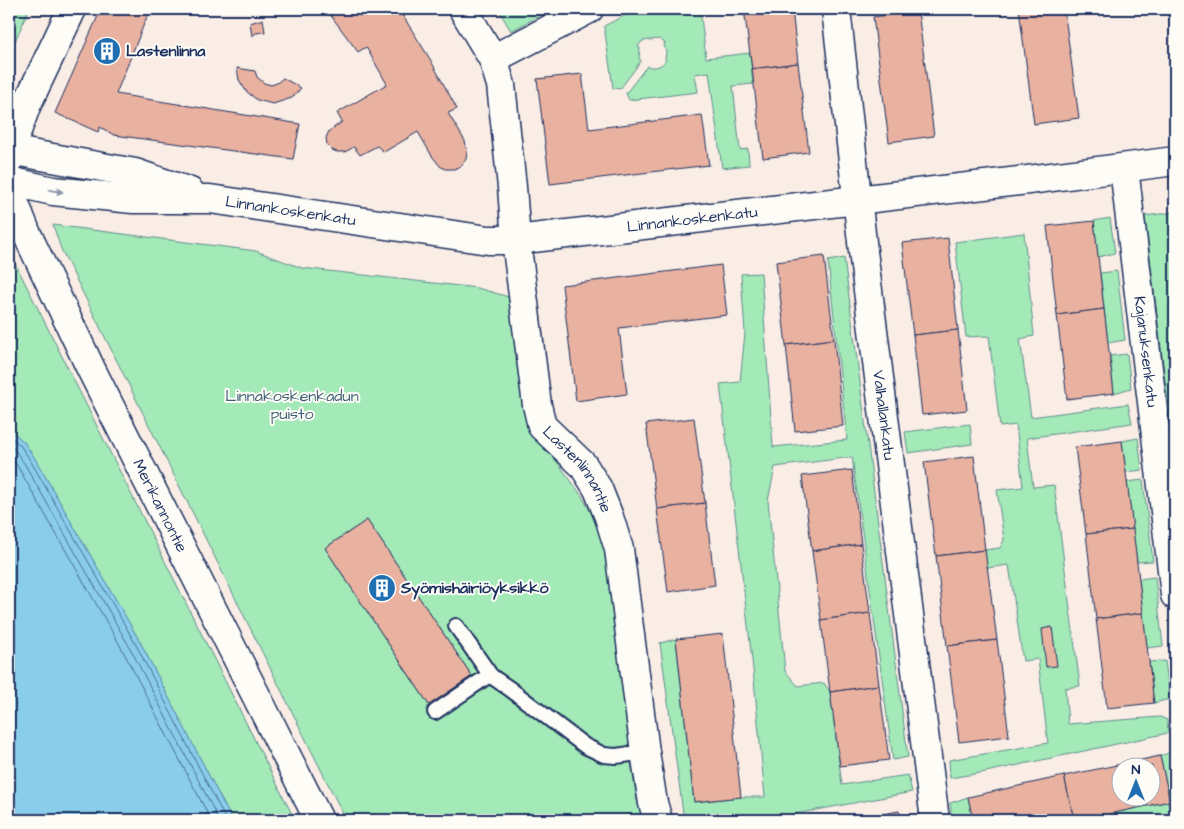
<svg xmlns="http://www.w3.org/2000/svg" width="1184" height="829" font-family="'Architects Daughter',sans-serif">
	<style>
		.green { fill: #a3eab8; stroke: #5f8c8b; fill-rule: evenodd }
		.water { fill: #8acdeb; stroke: #5e8eb3 }
		.lines { fill: none; stroke-linecap: round; stroke-linejoin: round }
		.shore { stroke: #476e96; stroke-width: 1 }
		.building { fill: #e9b1a0; stroke: #1b2f5e; fill-rule: evenodd }
		.lane-casing { stroke: #1b2f5e; stroke-width: 18 }
		.street-casing { stroke: #1b2f5e; stroke-width: 31 }
		.primary-casing { stroke: #1b2f5e; stroke-width: 31 }
		.lane { stroke: #fdfcf7; stroke-width: 14 }
		.street { stroke: #fdfcf7; stroke-width: 28 }
		.primary { stroke: #fdfcf7; stroke-width: 28 }
		.oneway { fill: #8c96aa }
		.labels { text-anchor: middle; dominant-baseline: central; stroke-width: 4; stroke-linejoin: round; paint-order: stroke }
		.poi-label { font-size: 16px; font-weight: bold; fill: #1b2f5e; stroke: #fdfcf7; text-anchor: start }
		.street-label { font-size: 16px; fill: #1b2f5e; stroke: #fdfcf7 }
		.park-label { font-size: 16px; fill: #3d5e74; stroke: #fdfcf7 }
	</style>
	<rect width="100%" height="100%" fill="#f9ede6"/>
	<filter id="ink" filterUnits="userSpaceOnUse"><feTurbulence type="fractalNoise" baseFrequency=".02" numOctaves="2"/><feDisplacementMap in="SourceGraphic" scale="10" xChannelSelector="R" yChannelSelector="G"/><feConvolveMatrix kernelMatrix="1 2 1 2 8 2 1 2 1" color-interpolation-filters="sRGB"/></filter>
	<g filter="url(#ink)">
		<g class="green">
			<path d="M9 9H29L9 55Z"/>
			<path d="M498 9H552L511 31Z"/>
			<path d="M638 9H700L706 58 750 53 753 84 733 86 740 150 748 149 749 165 722 168 709 72 695 74 698 92 629 100 626 93 647 66C655 69 662 66 666 60L665 59 666 52 664 45 665 43 659 39 642 41 638 47 640 48 639 58 641 61 620 89 613 88 604 26Z"/>
			<path d="M1175 212V462L1145 216Z"/>
			<path d="M1110 218 1115 253 1098 257 1094 221Z"/>
			<path d="M53 225 256 251 302 268 477 288 509 297 531 426 582 496 599 528 610 567 631 763 637 801 644 820H346L61 249ZM367 520 472 676 429 705 325 548Z"/>
			<path d="M1024 233 1034 336 1020 339 1031 417 1128 404 1132 423 1027 438 1033 487 1054 485 1080 686 1065 688 1068 724 1160 717 1167 720 1168 733 986 772 950 778 949 760 1048 743 1038 659 1023 661 1009 565 987 568 985 550 1000 548 1004 540 997 490 1023 487 1016 425 1000 427 989 336 966 337 955 242Z"/>
			<path d="M9 254 17 267 295 820H232L139 640 34 457 24 442 9 429Z"/>
			<path d="M844 258 908 757 893 760 852 457 775 467 768 501 785 671 798 686 824 683 830 692 842 785 908 775 912 792 774 818V820H684L660 643 676 639 694 802 741 797H765L753 669 720 384 740 382 745 333 741 274 761 273 773 447 847 440 828 261Z"/>
			<path d="M1117 271 1125 340 1108 343 1100 273Z"/>
			<path d="M1127 354 1131 388 1114 393 1110 356Z"/>
			<path d="M970 424 972 444 908 453 905 432Z"/>
			<path d="M1138 438 1142 470 1126 472 1122 441Z"/>
			<path d="M1143 480 1153 561 1137 562 1127 482Z"/>
			<path d="M1155 577 1163 646 1147 648 1139 579Z"/>
			<path d="M1165 661 1170 699 1154 703 1149 662Z"/>
			<path d="M1175 751V820H1081L1170 801 1160 756Z"/>
			<path d="M968 797 973 820H952L950 803Z"/>
		</g>
		<path class="water" d="M9 429 24 442 34 457 139 640 232 820H9Z"/>
		<g class="lines">
			<g class="shore">
				<path d="M9 436 20 445 30 460 135 643 226 820"/>
				<path d="M9 444 15 450 24 463 129 646 219 820"/>
				<path d="M9 454 18 467 122 649 211 820"/>
			</g>
		</g>
		<g class="building">
			<path d="M101 9H150L116 94 300 124 293 159 114 135 100 127 98 132 55 113Z"/>
			<path d="M326 9H394L403 16 430 59 457 109 448 113 465 141 467 152 466 159 461 166 454 169H445L440 166 432 156 418 132 384 152 377 146 360 155 354 147 345 152H337L332 150 327 145 326 138 329 131 342 122 337 113 387 84 366 47 358 52Z"/>
			<path d="M394 9H416L403 16Z"/>
			<path d="M744 9H792L798 63 752 69Z"/>
			<path d="M1019 9H1064L1079 118 1034 124Z"/>
			<path d="M1168 9H1175V64Z"/>
			<path d="M918 11 934 136 889 142 873 17Z"/>
			<path d="M263 19 265 32 256 33 252 36 250 23Z"/>
			<path d="M798 63 809 152 763 158 752 69Z"/>
			<path d="M237 68 255 71 257 77 264 83 271 85 277 83 283 78 301 88 292 98 273 104 257 100 246 91 239 80Z"/>
			<path d="M582 74 589 129 702 115 709 165 550 184 537 79Z"/>
			<path d="M1094 221 1104 309 1057 315 1047 226Z"/>
			<path d="M948 238 958 330 913 335 902 243Z"/>
			<path d="M824 256 834 339 786 345 776 262Z"/>
			<path d="M721 265 727 315 619 328 627 394 576 401 562 285Z"/>
			<path d="M1104 309 1114 393 1067 399 1057 315Z"/>
			<path d="M958 330 967 410 922 415 913 335Z"/>
			<path d="M834 339 843 426 795 431 786 345Z"/>
			<path d="M694 418 705 503 657 509 646 424Z"/>
			<path d="M1122 441 1133 529 1086 534 1075 447Z"/>
			<path d="M974 456 985 550 936 556 924 462Z"/>
			<path d="M852 470 861 544 812 551 802 476Z"/>
			<path d="M705 503 715 585 668 592 657 509Z"/>
			<path d="M367 520 472 676 429 705 325 548Z"/>
			<path d="M1133 529 1143 613 1096 619 1086 534Z"/>
			<path d="M861 544 870 613 821 620 812 551Z"/>
			<path d="M985 550 997 640 947 646 936 556Z"/>
			<path d="M870 613 879 685 830 692 821 620Z"/>
			<path d="M1143 613 1154 703 1107 708 1096 619Z"/>
			<path d="M1052 627 1057 666 1046 667 1042 629Z"/>
			<path d="M723 634 741 797 694 802 676 639Z"/>
			<path d="M997 640 1009 736 959 742 947 646Z"/>
			<path d="M879 685 889 760 840 766 830 692Z"/>
			<path d="M1160 756 1170 801 1081 820H1074L1064 776ZM1122 766H1152V796H1122Z"/>
			<path d="M1064 776 1074 820H973L968 797Z"/>
			<path d="M899 811 901 820H851L861 818Z"/>
		</g>
		<g class="lines">
			<g class="lane-casing">
				<g id="lane">
					<path d="M456 626 491 676 510 689 585 746 604 755 616 756 645 752"/>
					<path d="M435 712 488 676H491"/>
				</g>
			</g>
			<g class="street-casing">
				<g id="street">
					<path id="s1" d="M463 9 493 59 501 85 512 187 516 240 537 405 542 426 583 465 598 489 609 517 619 549 645 752 653 803 658 820"/>
					<path id="s2" d="M836 9 863 251 935 820"/>
					<path d="M493 59 589 9"/>
					<path d="M9 159 10 150 27 104 72 9"/>
					<path id="s3" d="M1124 168 1175 595"/>
					<path id="s4" d="M9 189 26 232 91 369 319 820"/>
				</g>
			</g>
			<g class="primary-casing">
				<g id="primary">
					<path d="M9 150 135 173 190 192"/>
					<path id="s5" d="M9 181 53 191 133 199H210L488 240H516L1036 179 1175 161"/>
				</g>
			</g>
			<use href="#lane" class="lane"/>
			<use href="#street" class="street"/>
			<use href="#primary" class="primary"/>
		</g>
		<defs><path id="oneway-solid" d="M-6-.8H1V-3.2L6.5 0L1 3.2V.8H-6Z" transform="scale(1.25)"/></defs>
		<use class="oneway" href="#oneway-solid" transform="translate(56 191) rotate(9)"/>
	</g>
	<defs>
		<g id="building-disc" transform="scale(1.4375)"><circle r="9.5" fill="#1f6fb2" stroke="#fdfcf7"/><path d="M-4-6H4V6H1V3H-1V6H-4ZM-2.5-4.3h1.7v1.8h-1.7ZM.8-4.3h1.7v1.8H.8ZM-2.5-1h1.7V.8h-1.7ZM.8-1h1.7V.8H.8Z" fill="#fff"/></g>
	</defs>
	<g fill-rule="evenodd">
		<use href="#building-disc" x="107" y="51"/>
		<use href="#building-disc" x="382" y="588"/>
	</g>
	<g class="labels">
		<g class="poi-label">
			<text x="126" y="51">Lastenlinna</text>
			<text x="401" y="588">Syömishäiriöyksikkö</text>
		</g>
		<g class="street-label">
			<text stroke="none"><textPath href="#s5" startOffset="284">Linnankoskenkatu</textPath></text>
			<text stroke="none"><textPath href="#s5" startOffset="689">Linnankoskenkatu</textPath></text>
			<text stroke="none"><textPath href="#s3" startOffset="185">Kajanuksenkatu</textPath></text>
			<text stroke="none"><textPath href="#s2" startOffset="409">Valhallankatu</textPath></text>
			<text stroke="none"><textPath href="#s1" startOffset="486">Lastenlinnantie</textPath></text>
			<text stroke="none"><textPath href="#s4" startOffset="351">Merikannontie</textPath></text>
		</g>
		<g class="park-label">
			<text x="292" y="396">Linnakoskenkadun<tspan x="292" dy="18">puisto</tspan></text>
		</g>
	</g>
	<rect width="1184" height="829" fill="none" stroke="#fdfcf7" stroke-width="30"/>
	<rect x="15" y="15" width="1154" height="799" fill="none" stroke="#1b2f5e" stroke-width="2" filter="url(#ink)"/>
	<g transform="translate(1136 782)"><circle r="24" fill="#fdfcf7" stroke="#a3aaba"/>
	<path d="M0-4L9 19L0 12L-9 19Z" fill="#1f6fb2"/>
	<text y="-8" font-size="14" font-weight="bold" text-anchor="middle" fill="#1b2f5e">N</text>
	</g>
</svg>
